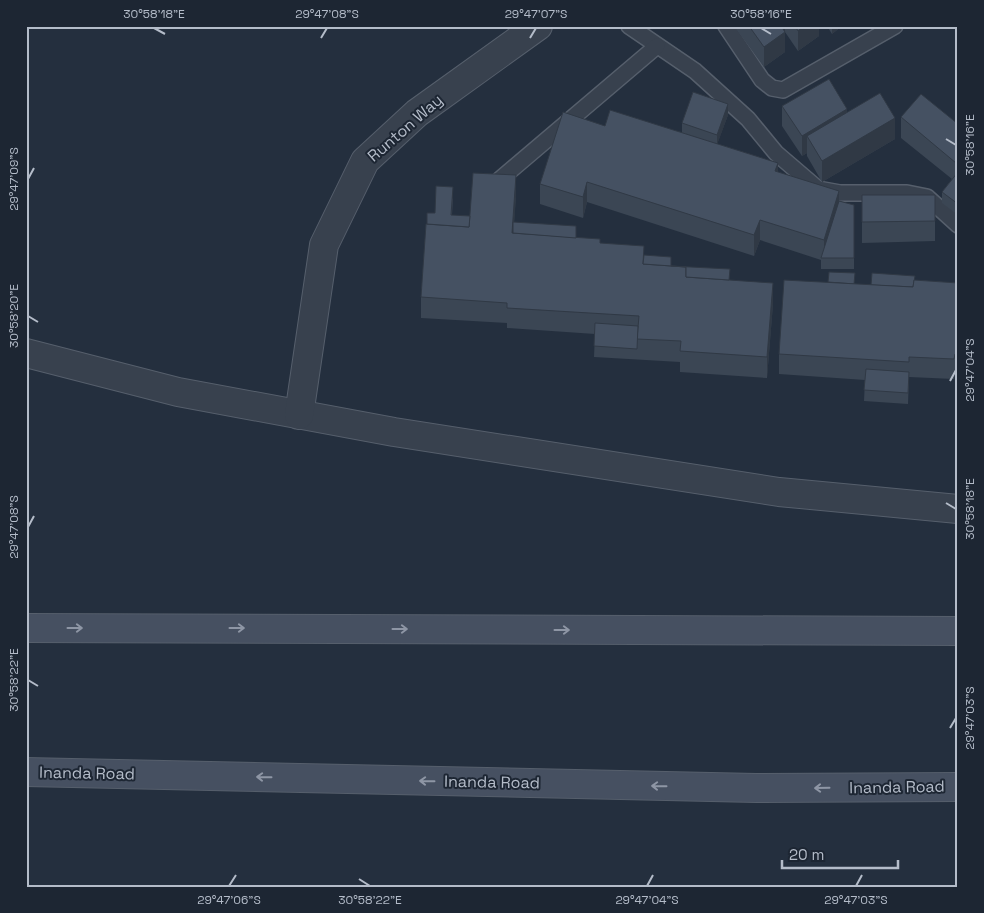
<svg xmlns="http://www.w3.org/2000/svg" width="984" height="913" font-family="'Space Grotesk',sans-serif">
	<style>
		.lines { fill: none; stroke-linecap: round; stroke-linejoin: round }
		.service-casing { stroke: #565f6c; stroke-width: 18 }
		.minor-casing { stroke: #565f6c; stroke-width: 30 }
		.secondary-casing { stroke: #565f6c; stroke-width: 30 }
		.service { stroke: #38414e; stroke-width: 15 }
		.minor { stroke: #38414e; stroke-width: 28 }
		.secondary { stroke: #465061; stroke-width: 28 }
		.wall { fill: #3b4654 }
		.shaded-wall { fill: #303945 }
		.building { fill: #455162; stroke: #303945 }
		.oneway { stroke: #8e96a5 }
		.ticks { fill: none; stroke: #b4bcc9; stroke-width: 2 }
		.labels { text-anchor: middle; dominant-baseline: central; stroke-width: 4; stroke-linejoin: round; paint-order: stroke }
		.street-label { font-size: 16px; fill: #b4bcc9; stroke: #1d2633 }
		.neatline { fill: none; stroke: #b4bcc9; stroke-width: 2 }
		.ticks-label { font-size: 12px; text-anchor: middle; fill: #b4bcc9 }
	</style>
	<rect width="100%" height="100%" fill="#242f3e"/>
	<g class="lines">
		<g class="service-casing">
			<g id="service">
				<path d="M629 26 695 71 748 119 776 153 818 189 840 193H907L927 197 958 225"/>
				<path d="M726 26 762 80 772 88 783 90 895 26"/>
				<path d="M491 187 657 46"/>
			</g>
		</g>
		<g class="minor-casing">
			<g id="minor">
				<path d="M26 353 178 392 394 432 779 492 958 509"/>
				<path d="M299 415 324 245 365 161 417 113 538 26"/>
			</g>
		</g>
		<g class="secondary-casing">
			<g id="secondary">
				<path d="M26 628 958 631"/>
				<path d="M26 772 756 788 958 787"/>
			</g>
		</g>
		<use href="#service" class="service"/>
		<use href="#minor" class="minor"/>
		<use href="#secondary" class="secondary"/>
	</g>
	<g class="wall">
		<path d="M734 26H819V36L798 51 785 32V52L764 67Z"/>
		<path d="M827 26H842L832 34Z"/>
		<path d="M782 106 847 113 895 139 822 182 807 156V153L802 156 782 126Z"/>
		<path d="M728 115 717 144 778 172 839 201 854 205V269H821V260L760 240 754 256 587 202 583 218 540 204V184L605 126 682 132V123Z"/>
		<path d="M901 117 958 124V215L942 203V192L952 179 901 138Z"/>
		<path d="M862 195H935V241L862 243Z"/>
		<path d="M516 196 514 222 600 243 644 255 671 266 730 280 773 304 767 378 680 372V362L594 357 595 334 507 328V323L421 318V297L427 224 435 213 453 198 452 215 470 216Z"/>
		<path d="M915 280 958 283V374H955L954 379 909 377 908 404 864 401 865 380 779 374V354L828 282 871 285Z"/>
	</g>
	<g class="shaded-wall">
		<path d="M776 26H785V52L764 67V47Z"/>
		<path d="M804 26H819V36L798 51V31Z"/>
		<path d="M832 26H842L832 34Z"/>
		<path d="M728 104V115L717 145V135Z"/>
		<path d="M847 109V129L807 136V153L802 156V136Z"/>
		<path d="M895 118V139L822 182V161Z"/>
		<path d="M958 161V182L956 183V163Z"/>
		<path d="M778 163V184L775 171Z"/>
		<path d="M516 175V196L513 243 512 233Z"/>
		<path d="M587 182V202L583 218V197Z"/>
		<path d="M839 191V212L824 258V240Z"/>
		<path d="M760 220V240L754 256V235Z"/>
		<path d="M773 283V304L767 378V357Z"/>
	</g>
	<g class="building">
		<path d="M749 26H781L785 32 764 47Z"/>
		<path d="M795 26H804L798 31Z"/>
		<path d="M829 79 847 109 802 136 782 106Z"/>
		<path d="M693 92 728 104 717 135 682 123Z"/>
		<path d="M880 93 895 118 822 161 807 136Z"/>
		<path d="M921 94 958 124V161L956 163 901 117Z"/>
		<path d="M610 110 778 163 775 171 839 191 824 240 760 220 754 235 587 182 583 197 540 184 563 112 605 126Z"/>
		<path d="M958 172V204L942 192Z"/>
		<path d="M473 173 516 175 512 233 600 239V243L644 246 643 264 686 267V277L773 283 767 357 680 351 681 341 637 339 639 316 507 308V303L421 297 426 224 469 227Z"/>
		<path d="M436 186 453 187 451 215 470 216 469 227 427 224V213H435Z"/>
		<path d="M862 195H935V221L862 222Z"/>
		<path d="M839 201 854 205V258H821Z"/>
		<path d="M513 222 576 226V238L513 233Z"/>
		<path d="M644 255 671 257V266L730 269 729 280 686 277V267L643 264Z"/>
		<path d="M829 272 855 273 854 284 828 282Z"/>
		<path d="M872 273 915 276 913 287 871 285Z"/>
		<path d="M784 280 913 287 914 280 958 283V354H955L954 359 909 357V362L779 354Z"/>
		<path d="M595 323 638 326 637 349 594 346Z"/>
		<path d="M866 369 909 372 908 393 864 390Z"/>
	</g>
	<defs><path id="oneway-shaft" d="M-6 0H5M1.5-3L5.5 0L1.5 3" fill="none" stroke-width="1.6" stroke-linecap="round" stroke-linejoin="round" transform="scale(1.25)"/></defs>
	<g class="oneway">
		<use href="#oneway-shaft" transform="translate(75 628)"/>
		<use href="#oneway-shaft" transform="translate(237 628)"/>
		<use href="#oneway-shaft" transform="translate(400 629)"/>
		<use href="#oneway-shaft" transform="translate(562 630)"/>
		<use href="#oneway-shaft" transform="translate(264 777) rotate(-179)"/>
		<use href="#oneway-shaft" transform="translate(427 781) rotate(-179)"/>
		<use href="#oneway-shaft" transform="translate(659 786) rotate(-179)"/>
		<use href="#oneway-shaft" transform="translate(822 788) rotate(179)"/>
	</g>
	<path class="ticks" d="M154 28 165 34M761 28 771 34M321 38 327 28M530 38 536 28M946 139 956 145M28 179 34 168M28 316 38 322M950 381 956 370M946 503 956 509M28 527 34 516M28 680 38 686M950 728 956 718M359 879 370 886M229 886 236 875M647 886 653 875M856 886 862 875"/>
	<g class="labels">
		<g class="street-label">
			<text transform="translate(405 128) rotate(-41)">Runton Way</text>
			<text transform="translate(87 773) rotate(1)">Inanda Road</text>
			<text transform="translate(492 782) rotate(1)">Inanda Road</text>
			<text transform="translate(897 787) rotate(-1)">Inanda Road</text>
		</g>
	</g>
	<rect width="984" height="913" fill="none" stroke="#1d2633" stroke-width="55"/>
	<path d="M782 860v8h116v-8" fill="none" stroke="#b4bcc9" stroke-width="2.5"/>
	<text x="789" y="860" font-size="15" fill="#b4bcc9" stroke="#1d2633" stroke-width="4" paint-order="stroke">20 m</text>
	<rect x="28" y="28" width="928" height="858" class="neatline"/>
	<g class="ticks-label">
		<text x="154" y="18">30°58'18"E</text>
		<text x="327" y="18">29°47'08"S</text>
		<text x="536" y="18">29°47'07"S</text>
		<text x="761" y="18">30°58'16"E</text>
		<text transform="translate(970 145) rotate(-90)" y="4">30°58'16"E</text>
		<text transform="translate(14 179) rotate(-90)" y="4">29°47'09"S</text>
		<text transform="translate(14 316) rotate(-90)" y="4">30°58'20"E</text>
		<text transform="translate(970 370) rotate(-90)" y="4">29°47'04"S</text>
		<text transform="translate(970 509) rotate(-90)" y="4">30°58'18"E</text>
		<text transform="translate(14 527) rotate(-90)" y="4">29°47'08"S</text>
		<text transform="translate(14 680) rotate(-90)" y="4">30°58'22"E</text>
		<text transform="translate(970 718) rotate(-90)" y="4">29°47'03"S</text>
		<text x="229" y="904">29°47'06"S</text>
		<text x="370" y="904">30°58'22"E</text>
		<text x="647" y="904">29°47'04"S</text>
		<text x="856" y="904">29°47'03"S</text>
	</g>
</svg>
